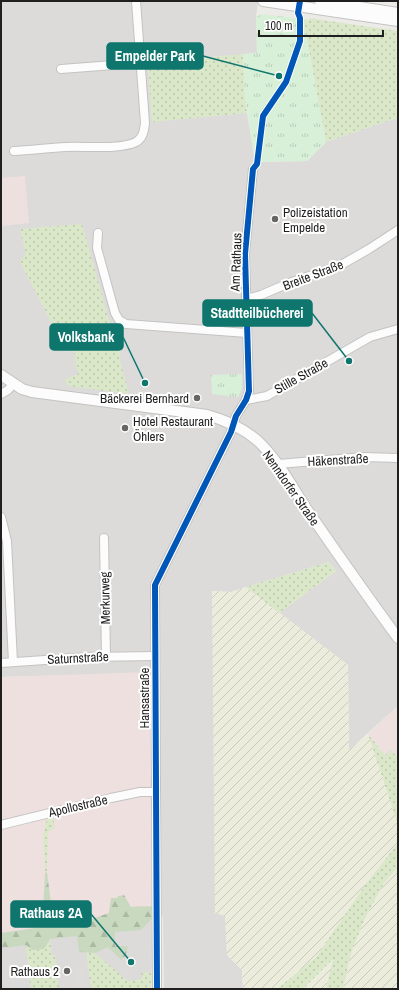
<svg xmlns="http://www.w3.org/2000/svg" width="399" height="990" font-family="'Archivo Narrow',sans-serif">
	<style>
		.residential { fill: #dcdbd9 }
		.commercial { fill: #eee0df }
		.farmland { fill: url(#farmland-furrows) }
		.grass { fill: url(#grass-dots) }
		.forest { fill: url(#forest-firs) }
		.park { fill: url(#park-tufts) }
		.parking { fill: #dddcdb }
		.lines { fill: none; stroke-linecap: round; stroke-linejoin: round }
		.minor-casing { stroke: #c4c3c2; stroke-width: 10 }
		.tertiary-casing { stroke: #c4c3c2; stroke-width: 12 }
		.minor { stroke: #fcfcfc; stroke-width: 8 }
		.tertiary { stroke: #fcfcfc; stroke-width: 10 }
		.cycleway-casing { stroke: #fff; stroke-width: 8 }
		.cycleway { stroke: #0057b8; stroke-width: 6 }
		.poi-dot { fill: #676665; stroke: #fff; stroke-width: 1.5 }
		.labels { text-anchor: middle; dominant-baseline: central; stroke-width: 4; stroke-linejoin: round; paint-order: stroke }
		.poi-label { font-size: 13px; fill: #1f1f1f; stroke: #fff; text-anchor: start }
		.street-label { font-size: 13px; fill: #1f1f1f; stroke: #fff }
		.leader { fill: none; stroke: #0f766e; stroke-width: 1.5 }
		.callout-dot { fill: #0f766e; stroke: #fff; stroke-width: 1.5 }
		.callout { fill: #0f766e; stroke: #0f766e; stroke-width: 1.5 }
		.callout-label { font-size: 14px; text-anchor: middle; font-weight: bold; fill: #fff }
	</style>
	<defs>
		<pattern id="farmland-furrows" width="10" height="10" patternUnits="userSpaceOnUse"><rect width="10" height="10" fill="#ececdc"/><path d="M-1 1l2-2M0 10L10 0M9 11l2-2" fill="none" stroke="#cacabc"/></pattern>
		<pattern id="grass-dots" width="8" height="8" patternUnits="userSpaceOnUse"><rect width="8" height="8" fill="#dae8c9"/><path d="M2 2h.1M6 6h.1" fill="none" stroke="#bbc7ac" stroke-width="1.8" stroke-linecap="round"/></pattern>
		<pattern id="forest-firs" width="22" height="20" patternUnits="userSpaceOnUse"><rect width="22" height="20" fill="#c9d9bf"/><path d="M5 1l3.5 6h-7zM16 11l3.5 6h-7z" fill="#acbaa4"/></pattern>
		<pattern id="park-tufts" width="24" height="20" patternUnits="userSpaceOnUse"><rect width="24" height="20" fill="#d8f0d8"/><path d="M3 7l-1-3M5 7V3M7 7l1-3M15 17l-1-3M17 17v-4M19 17l1-3" fill="none" stroke="#b9cdb9"/></pattern>
	</defs>
	<rect width="100%" height="100%" fill="#edebe8"/>
	<path class="residential" d="M1 1H258L256 17 257 53 148 63 152 121 247 113 255 162 307 161 326 142 397 118 398 115V706L349 750 348 665 279 613 336 571 329 562 231 592 212 591 227 955 242 970 243 989H164L163 916 153 922 151 989H1V937L153 921 150 673 1 677Z"/>
	<g class="commercial">
		<path d="M25 176 29 223 1 226V178Z"/>
		<path d="M150 672 153 921 1 937V677Z"/>
		<path d="M398 706V758L391 750 385 755 368 734Z"/>
	</g>
	<g class="farmland">
		<path d="M246 587 348 665 349 750 368 734 398 825V843L366 884 316 957 277 989H243L242 970 227 955 225 916 215 913 212 591 231 592Z"/>
		<path d="M398 867V989H343L350 956 365 918 384 883Z"/>
		<path d="M333 959 326 989H303Z"/>
	</g>
	<g class="grass">
		<path d="M309 18 398 31 397 118 326 142 303 19 309 20Z"/>
		<path d="M243 54 245 97 247 113 152 122 148 63Z"/>
		<path d="M82 224 112 331 121 332 120 360 129 394 68 386 65 380 79 373 75 365 77 364 74 359 76 358 73 351 68 352 66 347H64L20 262 26 253 20 229Z"/>
		<path d="M329 562 336 571 279 613 246 587Z"/>
		<path d="M368 734 385 755 391 750 398 758V825Z"/>
		<path d="M47 818H54V828L48 832 47 872 45 873 43 837Z"/>
		<path d="M398 843V867L384 883 365 918 350 956 343 989H326L333 959 303 989H277L316 957 366 884Z"/>
		<path d="M50 939 52 955H55L59 989H31L26 945 33 950Z"/>
		<path d="M86 952 95 953 128 981 142 979 141 973 152 972 151 988 150 989H91Z"/>
	</g>
	<path class="forest" d="M47 872 54 927 78 924 109 913 111 898H117L118 896 124 895 131 907 154 906 153 918 141 930 115 932V946H128L126 955 121 960 108 947 95 953 79 952 77 936 50 939 44 949 33 950 26 945 3 948 1 942V933L42 927 45 873Z"/>
	<g class="park">
		<path d="M262 14 303 19 326 142 307 161 255 162 245 97 243 54 257 53 256 17Z"/>
		<path d="M242 374V388L238 397 212 394 211 375Z"/>
	</g>
	<path class="parking" d="M77 968 83 970 85 989H79Z"/>
	<g class="lines">
		<g class="minor-casing">
			<g id="minor">
				<path d="M61 69 140 63"/>
				<path d="M14 151C31 150 49 148 66 147 85 146 120 150 136 142 143 138 144 131 145 123L136 1"/>
				<path d="M98 233 97 248 115 313 119 320 126 324 247 333"/>
				<path d="M246 299 261 295 289 283 341 265 369 249 398 230"/>
				<path d="M1 394 8 390 13 384"/>
				<path d="M246 400 267 396 370 337 398 329"/>
				<path d="M278 464 364 457 398 458"/>
				<path d="M1 517 7 541 13 662"/>
				<path d="M104 538 106 657"/>
				<path d="M1 663 89 657 155 656"/>
				<path d="M1 825 111 798 140 792H155"/>
				<path d="M157 989 155 585 231 432 236 416 246 400 249 391 245 254 253 169"/>
			</g>
		</g>
		<g class="tertiary-casing">
			<g id="tertiary">
				<path d="M263 1 398 21"/>
				<path d="M320 1 398 13"/>
				<path d="M1 375 22 389 32 392 207 415C225 420 243 428 258 441 279 461 292 487 308 511 337 553 367 596 398 638"/>
			</g>
		</g>
		<use href="#minor" class="minor"/>
		<use href="#tertiary" class="tertiary"/>
		<g class="cycleway-casing">
			<path id="cycleway" d="M157 989 155 585 231 432 236 416 246 400 249 391 245 254 253 169 257 164 263 116 286 82 300 41V18L298 13 300 1"/>
		</g>
		<use href="#cycleway" class="cycleway"/>
	</g>
	<g class="poi-dot">
		<circle cx="275" cy="219" r="4"/>
		<circle cx="197" cy="398" r="4"/>
		<circle cx="125" cy="428" r="4"/>
		<circle cx="67" cy="971" r="4"/>
	</g>
	<g class="labels">
		<g class="poi-label">
			<text x="283" y="212">Polizeistation<tspan x="283" dy="15">Empelde</tspan></text>
			<text x="189" y="398" text-anchor="end">Bäckerei Bernhard</text>
			<text x="133" y="421">Hotel Restaurant<tspan x="133" dy="15">Öhlers</tspan></text>
			<text x="59" y="971" text-anchor="end">Rathaus 2</text>
		</g>
		<g class="street-label">
			<text transform="translate(236 262) rotate(-88)">Am Rathaus</text>
			<text transform="translate(313 275) rotate(-21)">Breite Straße</text>
			<text transform="translate(301 376) rotate(-29)">Stille Straße</text>
			<text transform="translate(338 460) rotate(-3)">Häkenstraße</text>
			<text transform="translate(291 488) rotate(55)">Nenndorfer Straße</text>
			<text transform="translate(105 598) rotate(-91)">Merkurweg</text>
			<text transform="translate(78 658) rotate(-3)">Saturnstraße</text>
			<text transform="translate(144 698) rotate(-90)">Hansastraße</text>
			<text transform="translate(78 806) rotate(-13)">Apollostraße</text>
		</g>
	</g>
	<path class="leader" d="M279 76L203 56M349 361L312 313M145 383L123 337M131 962L91 914"/>
	<g class="callout-dot">
		<circle cx="279" cy="76" r="4"/>
		<circle cx="349" cy="361" r="4"/>
		<circle cx="145" cy="383" r="4"/>
		<circle cx="131" cy="962" r="4"/>
	</g>
	<g class="callout">
		<rect x="107" y="43" width="96" height="26" rx="4"/>
		<rect x="203" y="300" width="109" height="26" rx="4"/>
		<rect x="50" y="324" width="73" height="26" rx="4"/>
		<rect x="11" y="901" width="80" height="26" rx="4"/>
	</g>
	<g class="callout-label">
		<text x="155" y="61">Empelder Park</text>
		<text x="257" y="318">Stadtteilbücherei</text>
		<text x="86" y="342">Volksbank</text>
		<text x="51" y="918">Rathaus 2A</text>
	</g>
	<rect width="399" height="990" fill="none" stroke="#1f1f1f" stroke-width="4"/>
	<path d="M259 30v6h124v-6" fill="none" stroke="#1f1f1f" stroke-width="2"/>
	<text x="265" y="30" font-size="12" fill="#1f1f1f" stroke="#ffffff" stroke-width="3" paint-order="stroke">100 m</text>
</svg>
